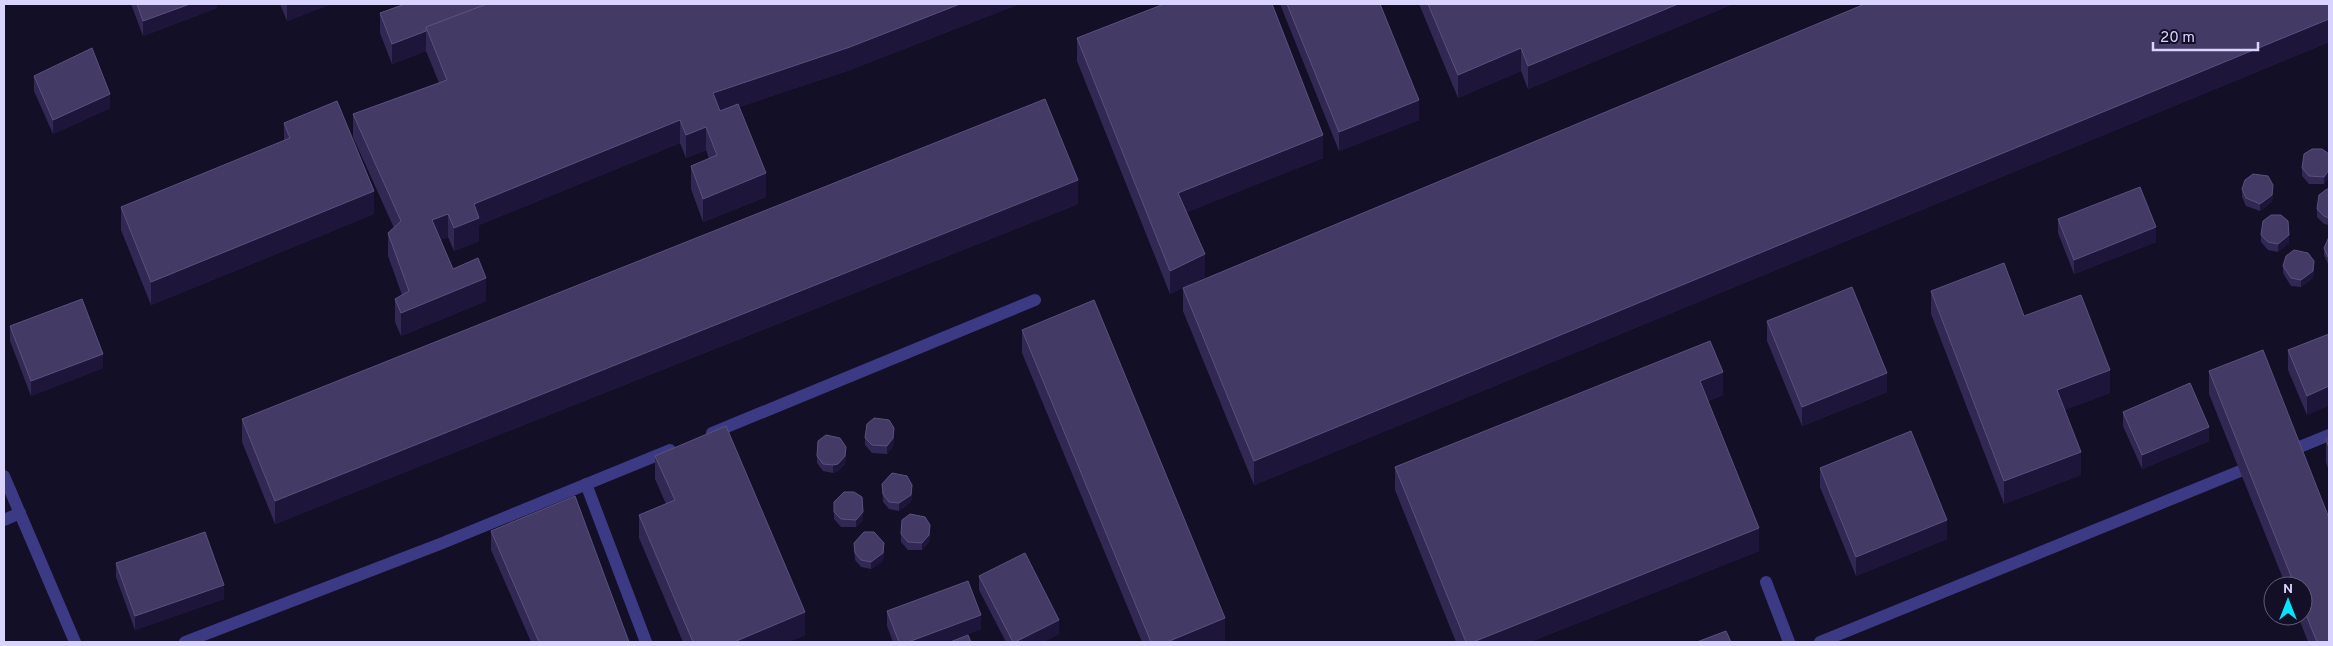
<svg xmlns="http://www.w3.org/2000/svg" width="2333" height="646" font-family="Overpass,sans-serif">
	<style>
		.lines { fill: none; stroke-linecap: round; stroke-linejoin: round }
		.lane { stroke: #3d3a85; stroke-width: 12 }
		.wall { fill: #312854 }
		.shaded-wall { fill: #1d163a }
		.building { fill: #433a66; stroke: #5a527e }
	</style>
	<rect width="100%" height="100%" fill="#130f26"/>
	<g class="lines">
		<g class="lane">
			<path d="M712 433 1035 300"/>
			<path d="M2285 453 2329 435"/>
			<path d="M4 476 75 642"/>
			<path d="M586 484 646 642"/>
			<path d="M4 520 20 513"/>
			<path d="M1766 582 1789 642"/>
			<path d="M185 642 440 544 670 450"/>
			<path d="M1820 642 2255 465"/>
		</g>
	</g>
	<g class="wall">
		<path d="M131 4H217V8L143 36Z"/>
		<path d="M280 4H331L287 21Z"/>
		<path d="M405 4H1019L850 70 739 107 766 197 703 222 691 189V166L709 159 706 150 686 158 680 143 479 225V241L454 251 448 237 440 240 453 269 486 301 401 336 395 322V299L402 295 388 256V233L394 228 353 137V114L439 83 426 51 392 64 380 33V13Z"/>
		<path d="M1280 4H1380L1419 120 1339 151Z"/>
		<path d="M1419 4H1733L1528 89 1521 71 1458 98Z"/>
		<path d="M2329 4V42L1254 485 1183 311V288Z"/>
		<path d="M1077 38 1323 158 1187 212 1205 277 1170 294 1077 61Z"/>
		<path d="M34 76 110 108 53 134 34 91Z"/>
		<path d="M284 123 374 214 151 305 121 230V207L284 141Z"/>
		<path d="M2329 154 2324 184H2309L2302 176V168Z"/>
		<path d="M2242 189 2273 192 2272 202 2260 211 2246 206 2242 197Z"/>
		<path d="M2329 189V225L2324 224 2317 217V209Z"/>
		<path d="M1078 204 275 524 242 442V419Z"/>
		<path d="M2058 219 2156 242 2074 274 2058 233Z"/>
		<path d="M2261 235 2289 243 2278 252 2268 250 2261 242Z"/>
		<path d="M2329 237V265L2328 264 2324 255V248Z"/>
		<path d="M2283 266 2314 269 2313 278 2301 287 2291 286 2283 273Z"/>
		<path d="M1931 291 2024 316 2110 393 2064 410 2081 475 2004 504 1931 314Z"/>
		<path d="M1767 321 1887 392 1802 426 1767 341Z"/>
		<path d="M10 326 103 368 31 396 10 341Z"/>
		<path d="M1022 330 1225 641 1222 642H1142L1022 353Z"/>
		<path d="M2329 334 2307 415 2288 370V350Z"/>
		<path d="M2209 371 2329 642H2308L2298 616H2303V586H2286L2209 394Z"/>
		<path d="M1723 395 1708 401 1759 551 1530 642H1456L1395 490V467Z"/>
		<path d="M2123 412 2209 441 2142 469 2123 426Z"/>
		<path d="M894 436 893 446 887 454 872 453 865 445V438Z"/>
		<path d="M2329 437V471L2326 462V439Z"/>
		<path d="M846 454 845 464 838 471 833 473 823 471 817 463V456Z"/>
		<path d="M655 456 805 635 788 642H683L639 538V515L666 504 655 479Z"/>
		<path d="M1820 468 1947 539 1856 576 1820 487Z"/>
		<path d="M882 484 912 492 911 502 899 511 889 509 883 502Z"/>
		<path d="M834 502 863 520 856 527H841L834 519Z"/>
		<path d="M491 531 629 642H531L491 550Z"/>
		<path d="M930 533 929 542 922 550H908L901 542V534Z"/>
		<path d="M854 543 884 551 883 561 871 569 861 567 855 560Z"/>
		<path d="M116 563 224 599 135 630 116 577Z"/>
		<path d="M979 576 1059 634 1043 642H1006L979 590Z"/>
		<path d="M887 611 981 629 946 642H893L887 626Z"/>
	</g>
	<g class="shaded-wall">
		<path d="M190 4H217V8L143 36V21Z"/>
		<path d="M287 4H331L287 21Z"/>
		<path d="M960 4H1019L850 70 713 116V93Z"/>
		<path d="M1678 4H1733L1528 89V66Z"/>
		<path d="M2329 19V42L1254 485V461Z"/>
		<path d="M426 31V51L392 64V44Z"/>
		<path d="M1521 48V71L1458 98V75Z"/>
		<path d="M110 94V108L53 134V120Z"/>
		<path d="M1419 100V120L1339 151V132Z"/>
		<path d="M680 120V143L479 225V241L454 251V228L474 204Z"/>
		<path d="M706 127V150L686 158V135Z"/>
		<path d="M1323 135V158L1178 216V193Z"/>
		<path d="M2329 170V178L2324 184V177Z"/>
		<path d="M766 173V197L703 222V199Z"/>
		<path d="M1078 180V204L275 524V501Z"/>
		<path d="M2273 185 2272 202 2260 211V204Z"/>
		<path d="M374 191V214L151 305V282Z"/>
		<path d="M448 214V237L432 243V220Z"/>
		<path d="M2156 227V242L2074 274V260Z"/>
		<path d="M2289 235V243L2278 252V244Z"/>
		<path d="M1205 254V277L1170 294V271Z"/>
		<path d="M2314 261 2313 278 2301 287V280Z"/>
		<path d="M486 278V301L401 336V313Z"/>
		<path d="M103 354V368L31 396V381Z"/>
		<path d="M2110 370V393L2057 413V390Z"/>
		<path d="M1723 372V395L1700 404V381Z"/>
		<path d="M1887 373V392L1802 426V407Z"/>
		<path d="M2329 386V406L2307 415V396Z"/>
		<path d="M2209 427V441L2142 469V455Z"/>
		<path d="M894 428 893 446 887 454V446Z"/>
		<path d="M846 447 845 464 838 471 833 473V465Z"/>
		<path d="M2081 452V475L2004 504V481Z"/>
		<path d="M912 485 911 502 899 511V503Z"/>
		<path d="M863 512V520L856 527V520Z"/>
		<path d="M1947 520V539L1856 576V557Z"/>
		<path d="M930 525 929 542 922 550V543Z"/>
		<path d="M1759 528V551L1530 642H1473Z"/>
		<path d="M884 543 883 561 871 569V562Z"/>
		<path d="M224 585V599L135 630V616Z"/>
		<path d="M805 612V635L788 642H734Z"/>
		<path d="M981 615V629L946 642H908Z"/>
		<path d="M1225 618V641L1222 642H1167Z"/>
		<path d="M1059 620V634L1043 642H1015Z"/>
	</g>
	<g class="building">
		<path d="M137 4H190L143 21Z"/>
		<path d="M405 4H487L426 27V31L392 44 380 13Z"/>
		<path d="M487 4H960L850 47 713 93 720 111 738 104 766 173 703 199 691 166 717 155 706 127 686 135 680 120 474 204 479 218 454 228 448 214 432 220 453 269 478 258 486 278 401 313 395 299 409 291 388 233 401 221 353 114 447 80 426 27Z"/>
		<path d="M1164 4H1272L1323 135 1178 193 1205 254 1170 271 1077 38Z"/>
		<path d="M1287 4H1380L1419 100 1339 132Z"/>
		<path d="M1428 4H1678L1528 66 1521 48 1458 75Z"/>
		<path d="M1865 4H2329V19L1254 461 1183 288Z"/>
		<path d="M92 48 110 94 53 120 34 76Z"/>
		<path d="M1045 99 1078 180 275 501 242 419Z"/>
		<path d="M337 101 374 191 151 282 121 207 290 138 284 123Z"/>
		<path d="M2312 149H2322L2329 154V170L2324 177 2309 176 2302 168 2304 154Z"/>
		<path d="M2253 174 2268 176 2273 185 2272 195 2260 204 2246 198 2242 189 2245 180Z"/>
		<path d="M2140 187 2156 227 2074 260 2058 219Z"/>
		<path d="M2327 189H2329V218L2324 216 2317 209 2319 195Z"/>
		<path d="M2271 215H2281L2288 221 2289 235 2278 244 2268 242 2261 235 2263 221Z"/>
		<path d="M2329 237V257H2328L2324 248Z"/>
		<path d="M2294 250 2308 253 2314 261 2313 271 2301 280 2291 278 2283 266 2286 256Z"/>
		<path d="M2004 263 2024 316 2081 295 2110 370 2057 390 2081 452 2004 481 1931 291Z"/>
		<path d="M1852 287 1887 373 1802 407 1767 321Z"/>
		<path d="M82 299 103 354 31 381 10 326Z"/>
		<path d="M1094 300 1225 618 1167 642H1151L1022 330Z"/>
		<path d="M2329 334V386L2307 396 2288 350Z"/>
		<path d="M1710 341 1723 372 1700 381 1759 528 1473 642H1466L1395 467Z"/>
		<path d="M2263 350 2329 518V642H2317L2303 607V586H2295L2209 371Z"/>
		<path d="M2190 383 2209 427 2142 455 2123 412Z"/>
		<path d="M874 418 889 420 894 428 893 438 887 446 872 445 865 438 867 424Z"/>
		<path d="M726 426 805 612 734 642H693L639 515 675 500 655 456Z"/>
		<path d="M1911 431 1947 520 1856 557 1820 468Z"/>
		<path d="M826 435 840 438 846 447 845 456 838 464 833 465 823 464 817 456 818 441Z"/>
		<path d="M2329 437V448L2326 439Z"/>
		<path d="M892 473 907 476 912 485 911 495 899 503 889 502 883 494 882 484Z"/>
		<path d="M844 492H854L862 497 863 512 856 520 841 519 834 512V502Z"/>
		<path d="M575 496 629 642H539L491 531Z"/>
		<path d="M910 514 925 517 930 525 929 535 922 543 908 542 901 534 902 520Z"/>
		<path d="M205 532 224 585 135 616 116 563Z"/>
		<path d="M864 532H874L884 543 883 553 871 562 861 560 855 553 854 543Z"/>
		<path d="M1025 553 1059 620 1015 642H1013L979 576Z"/>
		<path d="M968 581 981 615 908 642H899L887 611Z"/>
		<path d="M1726 631 1731 642H1697Z"/>
		<path d="M968 635 971 642H950Z"/>
	</g>
	<rect width="2333" height="646" fill="none" stroke="#d9d4ff" stroke-width="10"/>
	<g transform="translate(2288 601)"><circle r="24" fill="#130f26" stroke="#625e7d"/>
	<path d="M0-4L9 19L0 12L-9 19Z" fill="#00e5ff"/>
	<text y="-8" font-size="14" font-weight="bold" text-anchor="middle" fill="#d9d4ff">N</text>
	</g>
	<path d="M2153 42v8h105v-8" fill="none" stroke="#d9d4ff" stroke-width="2.5"/>
	<text x="2160" y="42" font-size="15" fill="#d9d4ff" stroke="#130f26" stroke-width="4" paint-order="stroke">20 m</text>
</svg>
